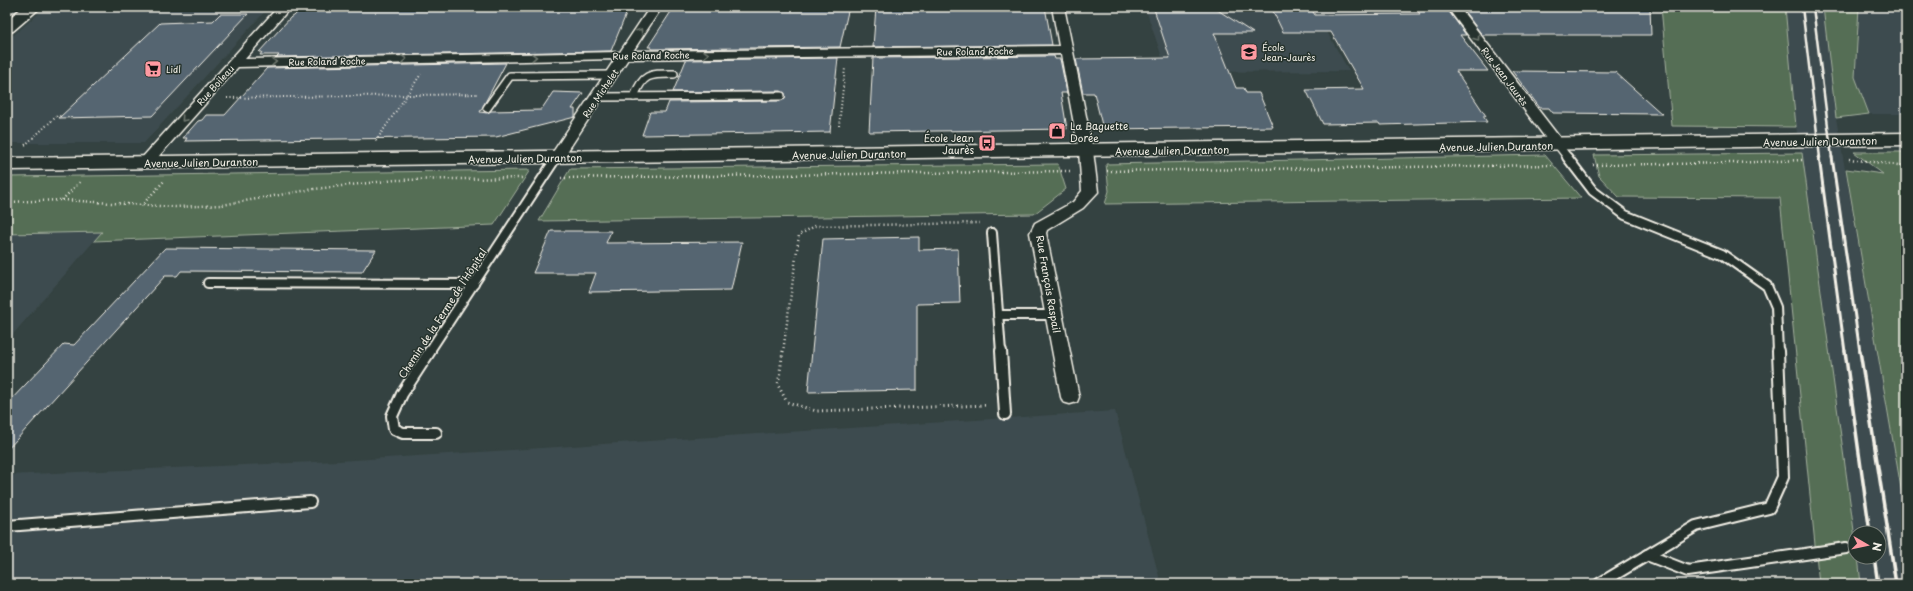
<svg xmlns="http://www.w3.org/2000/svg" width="1913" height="591" font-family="'Playpen Sans',sans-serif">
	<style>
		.built { fill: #3e4c4f }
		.green { fill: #556e55; stroke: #a4b09e }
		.building { fill: #556571; stroke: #f4f1e8 }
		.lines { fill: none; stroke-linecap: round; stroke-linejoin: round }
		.lane-far2-casing { stroke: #f4f1e8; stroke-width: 10 }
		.lane-far1-casing { stroke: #f4f1e8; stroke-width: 12 }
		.lane-casing { stroke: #f4f1e8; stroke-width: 14 }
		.street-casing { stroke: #f4f1e8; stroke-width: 3 }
		.secondary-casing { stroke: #f4f1e8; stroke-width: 3 }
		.path-far2 { stroke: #f4f1e8; stroke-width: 2; stroke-dasharray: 1 2.5; stroke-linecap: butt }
		.path-far1 { stroke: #f4f1e8; stroke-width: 2.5; stroke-dasharray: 1 3; stroke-linecap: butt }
		.path { stroke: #f4f1e8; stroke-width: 3; stroke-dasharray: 1 3.5; stroke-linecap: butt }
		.lane-far2 { stroke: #26332d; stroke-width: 7 }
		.lane-far1 { stroke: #26332d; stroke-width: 8 }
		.lane { stroke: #26332d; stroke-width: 10 }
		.street { fill: #26332d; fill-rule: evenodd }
		.secondary { fill: #26332d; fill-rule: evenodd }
		.rail-far2 { stroke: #f4f1e8; stroke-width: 2.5 }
		.rail-far1 { stroke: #f4f1e8; stroke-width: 3 }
		.rail { stroke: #f4f1e8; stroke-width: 3.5 }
		.oneway { stroke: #6e766e }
		.labels { text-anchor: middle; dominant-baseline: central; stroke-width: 3; stroke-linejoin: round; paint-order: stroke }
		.far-poi-label { font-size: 9px; fill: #f4f1e8; stroke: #26332d; text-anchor: start }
		.far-street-label { font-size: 9px; fill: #f4f1e8; stroke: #26332d }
		.poi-label { font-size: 10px; fill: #f4f1e8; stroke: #26332d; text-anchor: start }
		.street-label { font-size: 10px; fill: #f4f1e8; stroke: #26332d }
	</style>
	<rect width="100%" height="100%" fill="#344241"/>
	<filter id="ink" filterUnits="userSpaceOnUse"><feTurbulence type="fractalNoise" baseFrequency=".025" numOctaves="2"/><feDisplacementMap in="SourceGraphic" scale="8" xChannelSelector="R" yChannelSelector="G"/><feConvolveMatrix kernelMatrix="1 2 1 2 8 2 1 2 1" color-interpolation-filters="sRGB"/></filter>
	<g filter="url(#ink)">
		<g class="built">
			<path d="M46 7H269L144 143H7V41Z"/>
			<path d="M1145 7H1443L1388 32H1327L1349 71 1167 72Z"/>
			<path d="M1785 7H1823L1836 118 1906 517V584H1861L1858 557H1879V533H1855V538L1809 197 1796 127Z"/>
			<path d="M1859 7H1906V114H1869L1855 77Z"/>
			<path d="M102 232 94 241 7 341V234Z"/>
			<path d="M1115 411 1161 584H7V475L339 461Z"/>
		</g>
		<g class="green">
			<path d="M1661 7H1785L1796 127 1672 126Z"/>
			<path d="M1823 7H1859L1855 77 1869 114 1836 118Z"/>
			<path d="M1854 152H1906V517L1846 169 1883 174Z"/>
			<path d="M1802 153 1855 538V557H1858L1861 584H1819L1780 198 1619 197 1599 176 1594 155Z"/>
			<path d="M1545 155 1581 198 1105 204 1109 191 1106 164Z"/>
			<path d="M1058 164 1066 189 1034 214 539 221 570 169Z"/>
			<path d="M530 170 494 225 94 241 102 232 7 234V177Z"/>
		</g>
		<g class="building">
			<path d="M303 7H629L611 51 277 57 279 55H260L262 52H259L291 17 294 16Z"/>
			<path d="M674 7H849L840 47 651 49V47H648Z"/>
			<path d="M876 7H1045L1052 45 873 47Z"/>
			<path d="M1159 7H1213L1253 33H1214L1236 88H1244L1246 93H1259L1273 127 1103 129 1094 93H1083L1076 59 1170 58 1154 9H1160Z"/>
			<path d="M1271 7H1310L1315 15 1420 14 1415 7H1446L1466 35H1460L1488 71H1456L1486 116H1483L1487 122 1380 125 1379 123 1323 124 1306 90 1364 89 1331 32H1283Z"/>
			<path d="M1461 7H1650L1651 35H1482Z"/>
			<path d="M220 14H248L152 116 59 118 160 23 213 21Z"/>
			<path d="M1054 56 1055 59H1060L1067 93H1061L1067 129 869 132 873 58Z"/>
			<path d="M838 58 830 132 642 135 650 112H665L669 102 781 101 785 98V93L781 91 673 92 686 60Z"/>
			<path d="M506 63 480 112 487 113 491 111 541 110 553 92 583 93 572 109H575V117L496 137 185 141 187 138H183L198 121 202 120 206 115H225L267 68Z"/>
			<path d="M1512 71 1615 72 1662 114 1553 113 1549 108H1540Z"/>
			<path d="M551 231H611L606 243 742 242 731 290 589 292 596 273H533Z"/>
			<path d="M919 237V250L958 249 960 303 917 304V390L808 392 823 239Z"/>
			<path d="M165 248 376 250 362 272 181 271 177 276H165L7 450V404L64 344 74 345Z"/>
		</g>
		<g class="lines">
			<g class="lane-far2-casing">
				<g id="lane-far2">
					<path d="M597 97 781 96"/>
					<path d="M634 97C643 73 650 74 674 74"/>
					<path d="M487 108 510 76 611 75"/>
					<path d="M1558 145 1568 158"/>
				</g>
			</g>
			<g class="lane-far1-casing">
				<g id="lane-far1">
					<path d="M1567 157 1593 191 1625 215 1722 254 1767 286 1776 307 1778 352"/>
					<path d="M992 233 1001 352"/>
					<path d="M208 283 474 284"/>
					<path d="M998 315H1054"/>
					<path d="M429 352 556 158"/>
				</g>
			</g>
			<g class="lane-casing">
				<g id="lane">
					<path d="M430 351 402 394 392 416 394 429 403 433H436"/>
					<path d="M1001 351 1005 414"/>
					<path d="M7 526 310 502"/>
					<path d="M1647 555 1688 571 1846 548"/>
					<path d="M1599 584 1696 526 1769 508 1783 477 1778 351"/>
				</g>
			</g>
			<g class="street-casing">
				<g id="street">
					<path d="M278 7H291L245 59 620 52 650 7H662L633 51 1059 46 1052 7H1064L1093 151 1098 192 1083 208 1047 230 1046 233 1079 397 1077 402 1070 404 1063 402 1061 397 1030 233 1035 223 1073 202 1082 191 1079 151 1061 54 628 59 561 161H551L549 158 615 59 238 67 150 166H140L138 163 140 160Z"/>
					<path d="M1447 7H1459L1563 142 1565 145 1563 148H1553Z"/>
				</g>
			</g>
			<g class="secondary-casing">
				<g id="secondary">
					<path d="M23 7H41L13 31 7 33V20Z"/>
					<path d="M1906 133V145L7 170V158Z"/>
				</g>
			</g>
			<g class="path-far2">
				<path d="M227 98 478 94"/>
				<path d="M839 126 845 68"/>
				<path d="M376 141 421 74"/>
				<path d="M25 145 57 116H61"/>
			</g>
			<g class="path-far1">
				<path d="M1849 159 1906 166"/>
				<path d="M1593 165 1733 163 1802 160"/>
				<path d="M1107 171 1554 165"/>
				<path d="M561 178 1070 171"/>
				<path d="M62 200 81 181"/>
				<path d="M7 202 62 200 175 207 222 205 314 189 396 180 524 178"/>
				<path d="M141 206 165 180"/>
				<path d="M783 352 799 235 815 226 981 223"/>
			</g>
			<path class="path" d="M783 351 778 385 787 402 816 411 988 405"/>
			<use href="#lane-far2" class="lane-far2"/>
			<use href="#lane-far1" class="lane-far1"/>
			<use href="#lane" class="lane"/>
			<use href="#street" class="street"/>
			<use href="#secondary" class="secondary"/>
			<g class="rail-far2">
				<path d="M1802 7 1820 158"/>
				<path d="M1813 7 1832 158"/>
			</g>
			<g class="rail-far1">
				<path d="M1819 157 1845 352"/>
				<path d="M1832 157 1860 352"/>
			</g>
			<g class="rail">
				<path d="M1845 351 1870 533"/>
				<path d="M1860 351 1896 584"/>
				<path d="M1874 557 1878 584"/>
			</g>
		</g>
		<defs><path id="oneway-chevron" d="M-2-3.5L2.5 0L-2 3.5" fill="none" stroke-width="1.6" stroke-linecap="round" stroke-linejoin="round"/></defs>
		<g class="oneway">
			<use href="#oneway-chevron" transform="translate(640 31) rotate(-57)"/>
			<use href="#oneway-chevron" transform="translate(1477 38) rotate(53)"/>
			<use href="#oneway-chevron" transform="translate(706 54) rotate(-1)"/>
			<use href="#oneway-chevron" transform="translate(534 57) rotate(-1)"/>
			<use href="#oneway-chevron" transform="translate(404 59) rotate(-1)"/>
			<use href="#oneway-chevron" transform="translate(274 62) rotate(-1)"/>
			<use href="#oneway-chevron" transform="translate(184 119) rotate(132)"/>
		</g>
	</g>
	<defs>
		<g id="school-square" transform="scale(0.9)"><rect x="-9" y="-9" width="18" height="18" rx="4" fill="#ff9aa2" stroke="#26332d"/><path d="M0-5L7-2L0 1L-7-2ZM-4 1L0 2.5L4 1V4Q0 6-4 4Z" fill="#111"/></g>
		<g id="supermarket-square" transform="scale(0.9)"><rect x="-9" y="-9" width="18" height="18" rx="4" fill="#ff9aa2" stroke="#26332d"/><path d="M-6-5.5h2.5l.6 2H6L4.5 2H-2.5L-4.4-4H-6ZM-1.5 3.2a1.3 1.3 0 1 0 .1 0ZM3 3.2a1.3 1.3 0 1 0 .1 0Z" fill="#111"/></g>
		<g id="shop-square" transform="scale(0.9)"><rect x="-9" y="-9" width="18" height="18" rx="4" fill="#ff9aa2" stroke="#26332d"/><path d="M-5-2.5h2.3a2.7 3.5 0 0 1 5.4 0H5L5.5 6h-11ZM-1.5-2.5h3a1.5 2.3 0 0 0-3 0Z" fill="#111"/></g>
		<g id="bus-square" transform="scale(0.9)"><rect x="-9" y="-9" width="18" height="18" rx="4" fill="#ff9aa2" stroke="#26332d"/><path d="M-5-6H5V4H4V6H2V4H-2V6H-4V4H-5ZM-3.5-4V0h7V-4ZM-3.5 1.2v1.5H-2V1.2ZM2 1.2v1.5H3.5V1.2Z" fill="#111"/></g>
	</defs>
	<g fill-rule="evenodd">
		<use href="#school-square" x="1249" y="52"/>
		<use href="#supermarket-square" x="153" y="69"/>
		<use href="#shop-square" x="1057" y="131"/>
		<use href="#bus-square" x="987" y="143"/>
	</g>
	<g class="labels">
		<g class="far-poi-label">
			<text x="1262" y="47">École<tspan x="1262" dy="10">Jean-Jaurès</tspan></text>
			<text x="166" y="69">Lidl</text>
		</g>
		<g class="far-street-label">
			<text transform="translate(975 51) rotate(-1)">Rue Roland Roche</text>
			<text transform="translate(651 55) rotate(-1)">Rue Roland Roche</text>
			<text transform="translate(327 61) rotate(-1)">Rue Roland Roche</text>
			<text transform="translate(1505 76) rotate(53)">Rue Jean Jaurès</text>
			<text transform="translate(215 85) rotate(-48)">Rue Boileau</text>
			<text transform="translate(600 93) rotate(-56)">Rue Michelet</text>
		</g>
		<g class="poi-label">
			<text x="1070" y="125">La Baguette<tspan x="1070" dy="12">Dorée</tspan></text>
			<text x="974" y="137" text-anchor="end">École Jean<tspan x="974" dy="12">Jaurès</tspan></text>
		</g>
		<g class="street-label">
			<text transform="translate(1820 141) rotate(-1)">Avenue Julien Duranton</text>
			<text transform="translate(1496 146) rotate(-1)">Avenue Julien Duranton</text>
			<text transform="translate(1172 150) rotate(-1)">Avenue Julien Duranton</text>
			<text transform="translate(849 154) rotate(-1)">Avenue Julien Duranton</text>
			<text transform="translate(525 158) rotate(-1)">Avenue Julien Duranton</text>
			<text transform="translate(201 162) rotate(-1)">Avenue Julien Duranton</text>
			<text transform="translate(1049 284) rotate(80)">Rue François Raspail</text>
			<text transform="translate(442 313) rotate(-57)">Chemin de la Ferme de l'Hôpital</text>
		</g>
	</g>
	<rect width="1913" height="591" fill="none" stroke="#26332d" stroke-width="24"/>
	<rect x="12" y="12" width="1889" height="567" fill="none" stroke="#f4f1e8" stroke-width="1.5" filter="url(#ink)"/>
	<g transform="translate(1867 545) rotate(99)"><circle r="19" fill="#26332d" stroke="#787f78"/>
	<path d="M0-3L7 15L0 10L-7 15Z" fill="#ff9aa2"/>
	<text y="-6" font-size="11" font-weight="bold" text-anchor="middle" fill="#f4f1e8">N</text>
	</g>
</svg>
